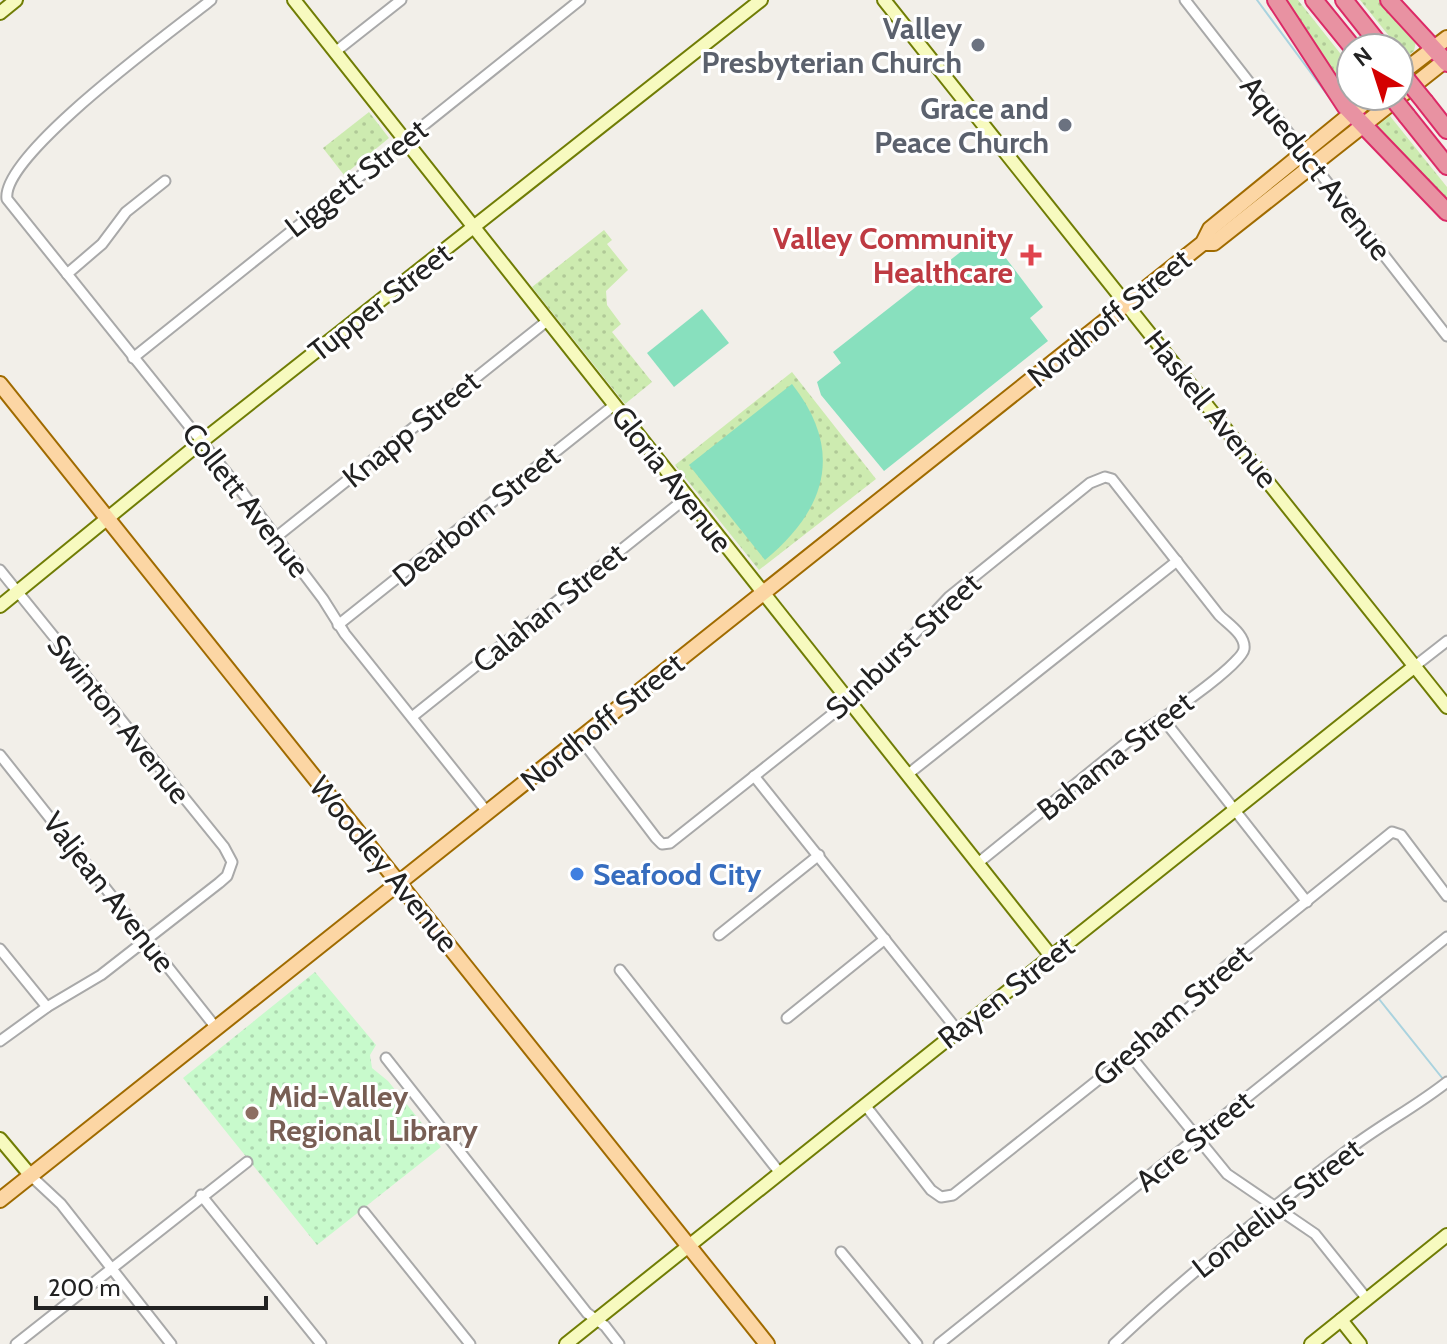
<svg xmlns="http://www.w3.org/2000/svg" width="1447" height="1344" font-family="Cabin,sans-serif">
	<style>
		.grass { fill: url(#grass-dots) }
		.park { fill: url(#park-dots) }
		.pitch { fill: #88e0be }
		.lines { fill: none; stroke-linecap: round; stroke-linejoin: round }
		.stream { stroke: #aad3df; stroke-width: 2 }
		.street-casing { stroke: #a9a9a9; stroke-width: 13 }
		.secondary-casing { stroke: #707d05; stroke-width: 16 }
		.primary-casing { stroke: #a06b00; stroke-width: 18 }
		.highway-casing { stroke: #dc2a67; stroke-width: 20 }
		.street { stroke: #fff; stroke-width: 9 }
		.secondary { stroke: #f7fabf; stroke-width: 12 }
		.primary { stroke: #fcd6a4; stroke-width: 14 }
		.highway { stroke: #e892a2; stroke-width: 16 }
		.highway-bridge-casing { stroke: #dc2a67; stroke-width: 20; stroke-linecap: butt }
		.highway-bridge { stroke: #e892a2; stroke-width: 16 }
		.worship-dot { fill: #6b7280; stroke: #fff; stroke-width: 3 }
		.health-dot { fill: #e0444e; stroke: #fff; stroke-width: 3 }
		.shop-dot { fill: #3f7fe0; stroke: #fff; stroke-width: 3 }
		.education-dot { fill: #8d6e63; stroke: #fff; stroke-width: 3 }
		.labels { text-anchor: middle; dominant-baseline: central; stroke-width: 6; stroke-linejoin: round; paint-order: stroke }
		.worship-label { font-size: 30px; font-weight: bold; fill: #5b616d; stroke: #fff; text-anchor: end }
		.street-label { font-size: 30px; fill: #222; stroke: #fff }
		.health-label { font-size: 30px; font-weight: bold; fill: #be3a42; stroke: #fff; text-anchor: end }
		.shop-label { font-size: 30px; font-weight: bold; fill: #366cbe; stroke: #fff; text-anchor: start }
		.education-label { font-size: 30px; font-weight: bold; fill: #785e54; stroke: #fff; text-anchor: start }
	</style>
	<defs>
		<pattern id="grass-dots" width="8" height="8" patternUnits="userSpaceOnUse" patternTransform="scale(2)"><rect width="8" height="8" fill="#cdebb0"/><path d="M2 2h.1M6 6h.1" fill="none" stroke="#b0c997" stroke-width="1.8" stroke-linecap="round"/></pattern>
		<pattern id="park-dots" width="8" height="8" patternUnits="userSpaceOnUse" patternTransform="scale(2)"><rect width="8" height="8" fill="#c8facc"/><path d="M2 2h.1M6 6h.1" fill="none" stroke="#acd6af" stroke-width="1.8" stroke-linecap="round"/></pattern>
	</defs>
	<rect width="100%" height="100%" fill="#f2efe9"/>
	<g class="grass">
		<path d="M1284 0H1298L1351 67V96H1357L1347 100Z"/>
		<path d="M1360 0H1382L1417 37 1414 51 1406 57Z"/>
		<path d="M369 112 389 138 344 175 323 148Z"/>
		<path d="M1390 116 1447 187V204L1374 128Z"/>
		<path d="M604 230 612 240 607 244 628 270 606 291 607 305 621 324 612 332 652 382 625 404 532 287Z"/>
		<path d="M792 372 876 479 759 570 675 465Z"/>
	</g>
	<path class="park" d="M315 972 376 1045 370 1055 372 1068 388 1081 441 1147 317 1245 183 1078Z"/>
	<g class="pitch">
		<path d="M986 232 1043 307 1030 318 1048 341 884 471 821 395 817 382 841 363 833 352Z"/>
		<path d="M702 309 729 343 674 387 647 353Z"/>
		<path d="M792 384C844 450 827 509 765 560L689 465Z"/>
	</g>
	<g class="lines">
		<g class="stream">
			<path d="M1257 0 1337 108"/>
			<path d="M1379 999 1443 1079"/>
		</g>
		<g class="street-casing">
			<g id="street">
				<path d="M211 0C174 30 0 155 7 199L242 492 323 599 345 634 488 813"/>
				<path d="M1185 0 1447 336"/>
				<path d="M335 52 401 0"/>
				<path d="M67 274 102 244 126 212 165 181"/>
				<path d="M133 358 580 0"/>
				<path d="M275 538 547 321"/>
				<path d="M0 570 224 847 232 862 227 876 219 883 101 975 47 1007 0 1041"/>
				<path d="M338 625 613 406"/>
				<path d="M1415 666 1447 641"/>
				<path d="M412 717 686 498"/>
				<path d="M1164 720 1307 902"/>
				<path d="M580 738 656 838 662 844 670 843 859 693 949 597 1090 483 1105 477 1112 479 1219 615C1228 624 1246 635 1244 649 1242 665 1154 725 1136 735L978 863"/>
				<path d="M0 755 217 1029"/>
				<path d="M907 775 1177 561"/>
				<path d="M754 776 958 1031"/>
				<path d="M719 935 819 855"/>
				<path d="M0 949 47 1007"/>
				<path d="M620 970 780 1173"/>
				<path d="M787 1018 885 939"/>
				<path d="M1129 1054 1227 1174 1315 1234 1367 1299"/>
				<path d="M386 1058 587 1313 605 1326 619 1344"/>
				<path d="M865 1105 931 1190 941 1197 953 1195 1191 1006 1225 967 1392 832 1401 835 1447 896"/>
				<path d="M31 1176 61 1204 171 1344"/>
				<path d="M201 1195 321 1344"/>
				<path d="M364 1212 470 1344"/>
				<path d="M841 1252 917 1344"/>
				<path d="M16 1344 247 1162"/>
				<path d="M939 1344 1447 937"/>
				<path d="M1114 1344C1189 1273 1273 1206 1356 1144 1386 1122 1418 1105 1447 1082"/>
			</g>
		</g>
		<g class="secondary-casing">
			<g id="secondary">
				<path d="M294 0 1051 956"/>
				<path d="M884 0 1447 707"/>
				<path d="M0 13 16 0"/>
				<path d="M0 606 201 442 761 0"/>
				<path d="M0 1139 31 1176"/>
				<path d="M1341 1320 1360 1344"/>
				<path d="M566 1344 1415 666"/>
				<path d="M1311 1344 1447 1235"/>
			</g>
		</g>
		<g class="primary-casing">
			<g id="primary">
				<path d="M1399 75 1447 38"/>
				<path d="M1203 243H1214L1447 59"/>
				<path d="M0 384 767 1344"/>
				<path d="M0 1200 1203 243 1210 229 1373 96"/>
			</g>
		</g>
		<g class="highway-casing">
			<g id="highway">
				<path d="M1276 0 1346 107 1447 212"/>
				<path d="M1314 0 1353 48"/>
				<path d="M1344 0 1382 48"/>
				<path d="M1389 0 1447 63"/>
				<path d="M1425 102 1447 130"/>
				<path d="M1407 116 1447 166"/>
			</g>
		</g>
		<use href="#street" class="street"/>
		<use href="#secondary" class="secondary"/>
		<use href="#primary" class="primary"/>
		<use href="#highway" class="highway"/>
		<g class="highway-bridge-casing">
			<g id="highway-bridge">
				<path d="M1399 70 1425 102"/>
				<path d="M1391 96 1407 116"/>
			</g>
		</g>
		<use href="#highway-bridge" class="highway-bridge"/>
	</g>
	<g class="worship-dot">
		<circle cx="978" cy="45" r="8"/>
		<circle cx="1065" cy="125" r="8"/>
	</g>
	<path class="health-dot" d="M1027 243h8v8h8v8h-8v8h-8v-8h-8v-8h8z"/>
	<circle class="shop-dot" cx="577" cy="874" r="8"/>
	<circle class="education-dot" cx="252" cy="1113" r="8"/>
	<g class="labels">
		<g class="worship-label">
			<text x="962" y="28">Valley<tspan x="962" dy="34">Presbyterian Church</tspan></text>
			<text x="1049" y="108">Grace and<tspan x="1049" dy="34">Peace Church</tspan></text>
		</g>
		<g class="street-label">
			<text transform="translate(1316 168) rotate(52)">Aqueduct Avenue</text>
			<text transform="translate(356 178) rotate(-38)">Liggett Street</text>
			<text transform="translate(380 302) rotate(-38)">Tupper Street</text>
			<text transform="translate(1109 318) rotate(-39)">Nordhoff Street</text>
			<text transform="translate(1211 409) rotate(51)">Haskell Avenue</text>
			<text transform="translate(411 429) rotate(-39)">Knapp Street</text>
			<text transform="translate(672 479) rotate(52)">Gloria Avenue</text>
			<text transform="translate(246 500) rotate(52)">Collett Avenue</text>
			<text transform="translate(476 516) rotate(-39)">Dearborn Street</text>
			<text transform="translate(549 608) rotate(-39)">Calahan Street</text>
			<text transform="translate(903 646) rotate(-43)">Sunburst Street</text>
			<text transform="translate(119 719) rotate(51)">Swinton Avenue</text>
			<text transform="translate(602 722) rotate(-39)">Nordhoff Street</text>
			<text transform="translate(1115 756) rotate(-38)">Bahama Street</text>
			<text transform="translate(384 864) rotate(51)">Woodley Avenue</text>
			<text transform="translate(109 892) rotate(52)">Valjean Avenue</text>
			<text transform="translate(1006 992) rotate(-38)">Rayen Street</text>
			<text transform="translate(1172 1015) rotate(-41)">Gresham Street</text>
			<text transform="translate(1194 1141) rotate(-39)">Acre Street</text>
			<text transform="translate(1277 1208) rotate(-38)">Londelius Street</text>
		</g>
		<g class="health-label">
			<text x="1013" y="238">Valley Community<tspan x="1013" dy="34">Healthcare</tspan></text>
		</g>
		<g class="shop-label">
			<text x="593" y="874">Seafood City</text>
		</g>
		<g class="education-label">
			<text x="268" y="1096">Mid-Valley<tspan x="268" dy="34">Regional Library</tspan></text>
		</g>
	</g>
	<g transform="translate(1375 72) rotate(321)"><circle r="38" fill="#ffffff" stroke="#a7a7a7" stroke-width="2"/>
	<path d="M0-6L14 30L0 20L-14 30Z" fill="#d40000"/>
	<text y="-12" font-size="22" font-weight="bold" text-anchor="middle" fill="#222222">N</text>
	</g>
	<path d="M36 1296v12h230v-12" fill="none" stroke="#222222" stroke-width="4"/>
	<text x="48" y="1296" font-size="24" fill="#222222" stroke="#ffffff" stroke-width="6" paint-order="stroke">200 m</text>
</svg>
